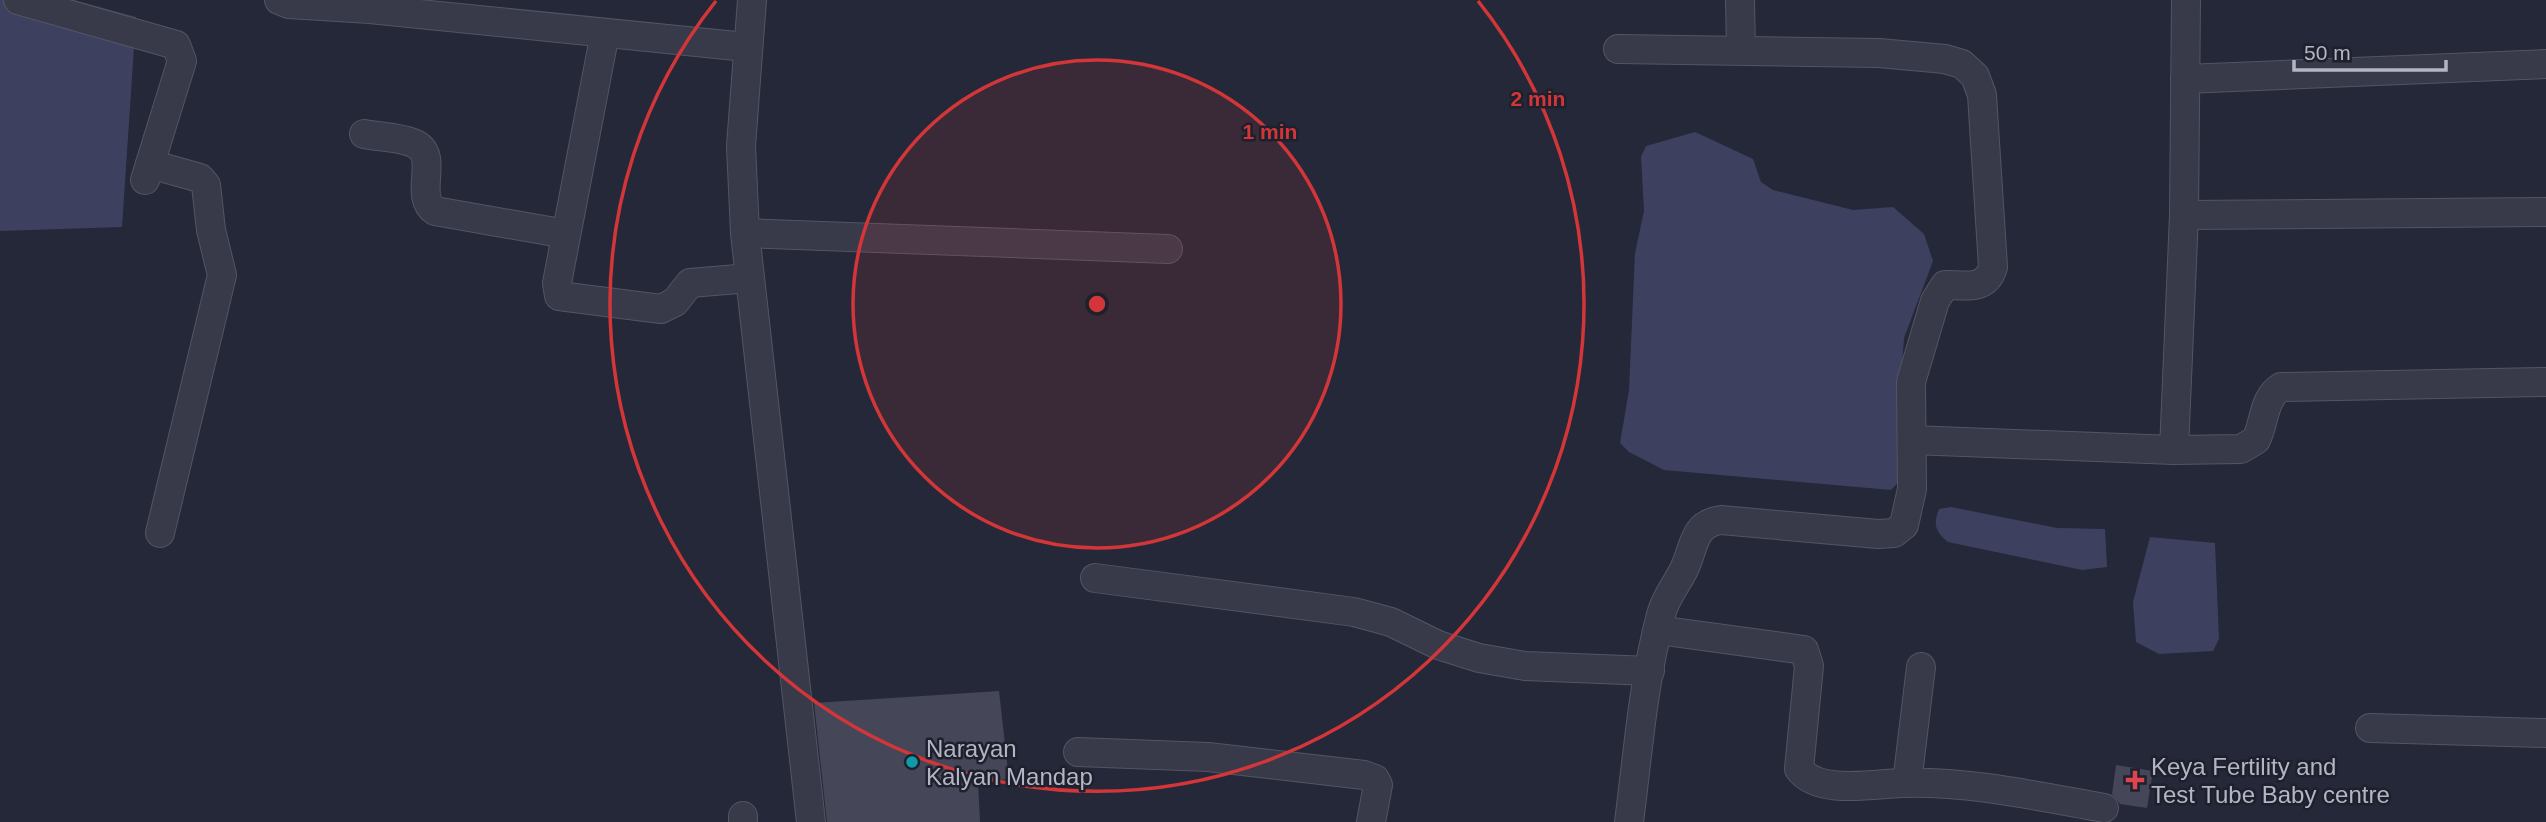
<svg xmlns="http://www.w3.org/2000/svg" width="2546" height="822" font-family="Helvetica,sans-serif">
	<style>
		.water { fill: #3d415f }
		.building { fill: #454759 }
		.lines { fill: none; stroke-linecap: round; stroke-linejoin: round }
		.minor-casing { stroke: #545563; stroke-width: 30 }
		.minor { stroke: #383a49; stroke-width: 28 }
		.ring { fill: none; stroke: #d33638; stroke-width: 3.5 }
		.culture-dot { fill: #0f9aa8; stroke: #1e202d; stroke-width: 2.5 }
		.health-dot { fill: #e0444e; stroke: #1e202d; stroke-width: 2.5 }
		.labels { text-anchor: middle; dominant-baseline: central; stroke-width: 5; stroke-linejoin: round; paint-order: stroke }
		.poi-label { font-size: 24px; fill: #b4b5c4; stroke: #1e202d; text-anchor: start }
		.centre { fill: #d33638; stroke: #1e202d; stroke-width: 3.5 }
		.ring-label { font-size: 21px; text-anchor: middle; font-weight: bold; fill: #d33638; stroke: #1e202d; stroke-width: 5; stroke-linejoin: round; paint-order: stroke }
	</style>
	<rect width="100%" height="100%" fill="#252838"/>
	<g class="water">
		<path d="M0 0H74L136 17 122 227 0 231Z"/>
		<path d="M1695 132 1753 159 1761 182 1773 190 1853 210 1893 207 1924 234 1933 261 1904 338 1901 379 1909 471 1891 490 1664 470 1629 452 1620 443 1629 390 1635 253 1644 211 1641 157 1646 146Z"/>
		<path d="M1951 507 2057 528 2105 529 2107 567 2082 570 1948 542C1935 531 1933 524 1939 509Z"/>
		<path d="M2150 537 2215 543 2219 639 2213 651 2159 654 2136 642 2133 602Z"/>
	</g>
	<g class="building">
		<path d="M999 691 1009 779 978 782 980 822H827L814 703Z"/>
		<path d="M2116 765 2153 771 2147 808 2120 804 2112 794Z"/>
	</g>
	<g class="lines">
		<g class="minor-casing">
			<g id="minor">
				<path d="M18 0 176 45 182 61 145 180"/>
				<path d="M279 0 289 4 370 9 746 47"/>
				<path d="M752 0 741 146 745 233 811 822"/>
				<path d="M1740 0 1741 50"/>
				<path d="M605 33 557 283 559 296 661 309 675 302 690 283 750 278"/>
				<path d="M1618 49 1879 53 1945 59 1962 64 1975 76 1982 95 1993 267C1986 291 1966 285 1945 285L1935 301 1911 382 1912 489 1904 525 1894 533 1878 534 1721 520C1693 524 1695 545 1685 567 1678 583 1665 597 1661 615 1643 682 1638 753 1629 822"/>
				<path d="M2185 79 2546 64"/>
				<path d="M364 134C379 137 399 137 413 143 442 154 412 195 435 211L566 234"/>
				<path d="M150 164 200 178 206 185 211 230 222 275 160 533"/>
				<path d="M2184 215 2546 212"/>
				<path d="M745 233 1168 249"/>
				<path d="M1912 440 2174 450 2241 449 2256 440C2265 422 2263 398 2281 387L2546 382"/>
				<path d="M2174 450 2184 215 2186 0"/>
				<path d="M1095 578 1354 612 1391 622 1438 645 1479 658 1525 666 1650 671"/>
				<path d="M1658 630 1804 650 1809 666 1799 769C1818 795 1873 784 1901 783 1970 781 2036 796 2104 808"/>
				<path d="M2370 728 2546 733"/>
				<path d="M1078 752 1208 757 1364 775 1375 779 1378 785 1371 822"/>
				<path d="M1907 783 1921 667"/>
				<path d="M743 816V822"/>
			</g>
		</g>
		<use href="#minor" class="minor"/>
	</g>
	<circle cx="1097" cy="304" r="244" fill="#d33638" fill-opacity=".12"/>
	<g class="ring">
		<circle cx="1097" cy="304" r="244"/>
		<path d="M1478 1A487 487 0 1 1 716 1"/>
	</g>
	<circle class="culture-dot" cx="912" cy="762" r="7"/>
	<path class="health-dot" d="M2131.5 769.5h7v7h7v7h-7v7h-7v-7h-7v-7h7z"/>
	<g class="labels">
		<g class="poi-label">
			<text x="926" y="748">Narayan<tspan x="926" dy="28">Kalyan Mandap</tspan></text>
			<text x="2151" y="766">Keya Fertility and<tspan x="2151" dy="28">Test Tube Baby centre</tspan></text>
		</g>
	</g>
	<circle cx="1097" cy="304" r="10" class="centre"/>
	<g class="ring-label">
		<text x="1538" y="106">2 min</text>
		<text x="1270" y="139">1 min</text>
	</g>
	<path d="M2294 60v10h152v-10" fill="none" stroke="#b4b5c4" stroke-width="3.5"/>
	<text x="2304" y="60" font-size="21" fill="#b4b5c4" stroke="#1e202d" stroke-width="5" paint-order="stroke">50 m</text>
</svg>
